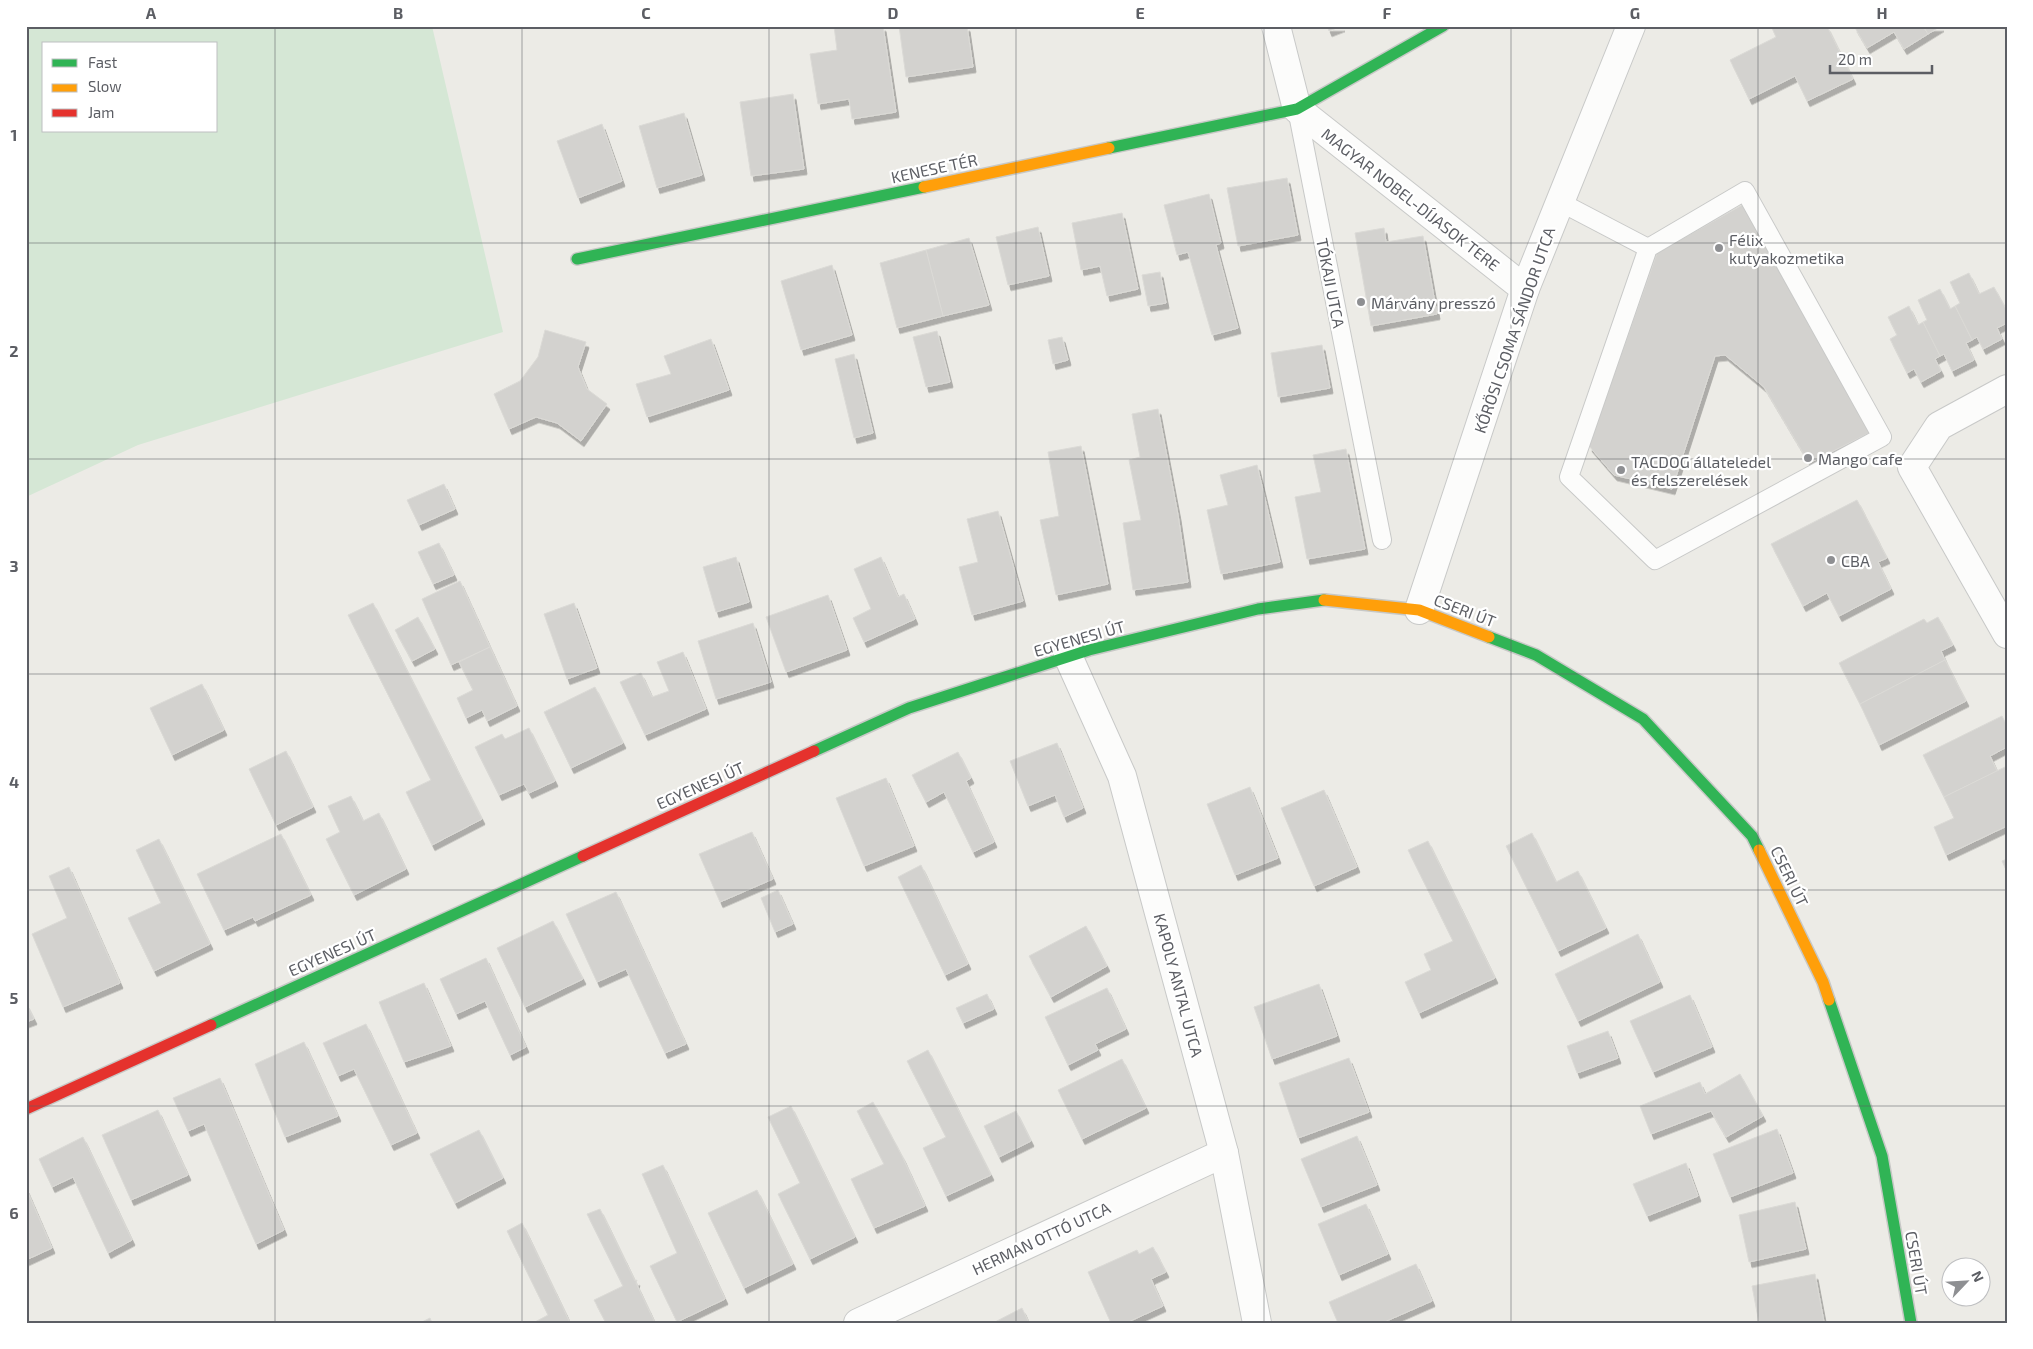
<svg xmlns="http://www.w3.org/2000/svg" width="2033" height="1349" font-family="'Exo 2',sans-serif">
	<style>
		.green { fill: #d5e7d5; fill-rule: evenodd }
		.building { fill: #d3d2cf; stroke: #dbdad6; filter: url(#shadow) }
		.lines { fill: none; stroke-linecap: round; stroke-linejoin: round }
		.lane-casing { stroke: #c8c9c8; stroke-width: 20 }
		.street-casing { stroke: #c8c9c8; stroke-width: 30 }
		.fast-casing { stroke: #c7c8c6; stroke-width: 14 }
		.slow-casing { stroke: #c7c8c6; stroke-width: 14 }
		.jam-casing { stroke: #c7c8c6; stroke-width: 14 }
		.lane { stroke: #fcfcfb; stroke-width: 18 }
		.street { stroke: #fcfcfb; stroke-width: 28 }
		.fast { stroke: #30b455; stroke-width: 11 }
		.slow { stroke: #ff9f0a; stroke-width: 11 }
		.jam { stroke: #e5322d; stroke-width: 11 }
		.grid { fill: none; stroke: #5c5e64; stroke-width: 1; stroke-opacity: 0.55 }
		.poi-dot { fill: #8e8f92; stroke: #fff; stroke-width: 2 }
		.labels { text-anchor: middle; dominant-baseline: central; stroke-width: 4.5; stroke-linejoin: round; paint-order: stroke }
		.street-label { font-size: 16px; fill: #5c5e64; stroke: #fff }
		.poi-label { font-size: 16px; fill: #5c5e64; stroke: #fff; text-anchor: start }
		.neatline { fill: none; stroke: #5c5e64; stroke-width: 2 }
		.grid-label { font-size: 16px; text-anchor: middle; font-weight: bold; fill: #5c5e64 }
	</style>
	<defs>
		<filter id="shadow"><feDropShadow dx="3" dy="5.5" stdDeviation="0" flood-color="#0004"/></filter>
	</defs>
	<rect width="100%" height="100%" fill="#ecebe6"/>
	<path class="green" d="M26 26H432L503 332 138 445 26 497ZM44 44H216V131H44Z"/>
	<g class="building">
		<path d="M834 26H883L896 112 852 119 849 99 818 104 810 54 837 50Z"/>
		<path d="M899 26H967L973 67 906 77Z"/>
		<path d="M1327 26H1342L1329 31Z"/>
		<path d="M1771 26H1827L1853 79 1807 101 1795 76 1749 99 1730 60 1776 37Z"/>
		<path d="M1854 26H1923L1928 34 1904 49 1894 32 1867 48Z"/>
		<path d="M1923 26H1941L1928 34Z"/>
		<path d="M793 94 804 169 751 176 740 102Z"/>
		<path d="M684 113 702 175 657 188 639 126Z"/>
		<path d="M602 124 622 181 578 198 557 141Z"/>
		<path d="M1287 178 1298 235 1238 246 1227 188Z"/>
		<path d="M1209 194 1221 243 1216 245 1238 328 1212 335 1188 252 1177 255 1164 205Z"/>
		<path d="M1744 204 1873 431 1809 463 1764 387 1725 355 1715 356 1672 489 1614 475 1589 446 1657 253Z"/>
		<path d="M1122 213 1138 289 1107 296 1100 266 1081 270 1072 223Z"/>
		<path d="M1038 227 1049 276 1008 285 996 237Z"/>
		<path d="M1384 228 1386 242 1423 236 1437 314 1371 326 1355 233Z"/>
		<path d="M969 238 989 305 943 316 926 250Z"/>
		<path d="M926 250 943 316 897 328 880 263Z"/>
		<path d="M832 265 852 335 801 350 781 281Z"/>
		<path d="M1160 272 1166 303 1148 306 1142 275Z"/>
		<path d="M1969 273 1979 294 1994 287 2007 311V323L1997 328 2002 339 1983 349 1977 337 1972 340 1955 306 1960 303 1950 282Z"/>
		<path d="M1940 289 1950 309 1955 306 1972 340 1966 343 1974 360 1952 371 1944 354 1940 356 1923 322 1927 320 1918 300Z"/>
		<path d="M1909 306 1918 325 1923 322 1940 356 1935 359 1941 371 1921 382 1914 369 1907 373 1890 339 1897 335 1888 317Z"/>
		<path d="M545 330 586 342 578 367 587 389 607 404 581 441 557 423 536 417 509 429 494 394 520 381 538 357Z"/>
		<path d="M937 331 950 382 926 387 913 337Z"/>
		<path d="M1062 337 1068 360 1053 364 1048 340Z"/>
		<path d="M711 339 729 390 647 417 636 384 671 374 664 356Z"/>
		<path d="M1322 345 1330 388 1278 397 1271 353Z"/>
		<path d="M854 354 873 433 854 438 835 359Z"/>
		<path d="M1158 409 1178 515 1188 582 1133 590 1123 523 1141 520 1129 460 1140 457 1132 414Z"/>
		<path d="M1081 446 1108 584 1056 595 1040 520 1059 516 1048 452Z"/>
		<path d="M1346 449 1365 549 1307 559 1295 497 1321 492 1313 455Z"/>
		<path d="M1257 465 1280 562 1221 574 1207 510 1228 505 1220 475Z"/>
		<path d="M444 484 455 509 419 525 407 500Z"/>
		<path d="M1857 500 1887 558 1878 562 1891 589 1839 616 1827 593 1803 606 1771 544Z"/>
		<path d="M998 511 1023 601 972 615 959 567 978 562 967 519Z"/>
		<path d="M439 543 454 575 433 584 418 552Z"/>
		<path d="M736 557 749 602 716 612 703 567Z"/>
		<path d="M881 557 898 597 904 594 915 619 864 642 853 618 871 609 854 569Z"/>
		<path d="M460 581 490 647 451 665 422 599Z"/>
		<path d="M828 595 847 650 786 672 766 617Z"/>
		<path d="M373 603 482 819 432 845 406 792 431 780 348 615Z"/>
		<path d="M574 603 597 668 567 679 544 614Z"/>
		<path d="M418 617 435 649 412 661 395 630Z"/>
		<path d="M1938 617 1953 645 1941 651 1945 660 1860 704 1839 663 1924 619 1927 623Z"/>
		<path d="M753 623 771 682 716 699 698 641Z"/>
		<path d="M490 647 517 706 487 721 482 710 466 718 457 698 473 690 459 662Z"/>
		<path d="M683 652 706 709 645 735 620 682 641 673 652 697 669 691 657 662Z"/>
		<path d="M1945 660 1966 701 1879 745 1860 704Z"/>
		<path d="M202 684 224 730 172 755 150 708Z"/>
		<path d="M595 687 623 743 571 768 544 712Z"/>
		<path d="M2002 716 2007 726V747L1990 756 1997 771 1944 797 1923 755Z"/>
		<path d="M529 728 555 781 529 793 524 784 499 795 475 747 502 734 505 739Z"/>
		<path d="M1057 743 1083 808 1064 817 1055 795 1028 806 1010 761Z"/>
		<path d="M286 751 313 807 276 825 249 769Z"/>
		<path d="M958 752 971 778 966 781 994 842 973 852 944 792 926 802 912 775Z"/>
		<path d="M2007 766V826L1946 855 1934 827 1954 818 1944 797Z"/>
		<path d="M886 778 914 846 864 866 836 798Z"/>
		<path d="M1250 787 1278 858 1235 875 1207 804Z"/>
		<path d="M1324 790 1357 867 1314 886 1281 808Z"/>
		<path d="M351 796 363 821 379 813 406 869 354 895 326 839 340 832 328 806Z"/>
		<path d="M752 832 773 879 720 902 699 854Z"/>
		<path d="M1532 833 1556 882 1578 871 1606 928 1558 951 1506 846Z"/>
		<path d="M281 834 311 895 255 921 253 917 224 930 197 874Z"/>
		<path d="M159 839 210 944 154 971 128 918 161 903 136 850Z"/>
		<path d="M1428 841 1495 978 1419 1013 1405 982 1431 970 1424 954 1453 941 1408 850Z"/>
		<path d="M2007 859V872L2002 861Z"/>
		<path d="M921 865 968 964 945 975 898 877Z"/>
		<path d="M69 867 120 983 63 1007 32 934 67 918 49 876Z"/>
		<path d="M778 890 793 924 775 932 761 898Z"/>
		<path d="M616 892 686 1044 665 1053 626 969 597 982 566 914Z"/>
		<path d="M553 921 583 979 525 1007 497 948Z"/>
		<path d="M1086 926 1107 966 1051 997 1029 956Z"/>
		<path d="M1638 934 1660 982 1578 1021 1555 974Z"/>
		<path d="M486 958 526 1047 510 1055 485 1001 456 1014 440 979Z"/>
		<path d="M424 983 451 1046 404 1062 379 1002Z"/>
		<path d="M1319 984 1337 1036 1272 1059 1254 1007Z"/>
		<path d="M1107 988 1126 1029 1095 1044 1098 1050 1068 1065 1045 1017Z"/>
		<path d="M987 994 994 1009 963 1023 956 1008Z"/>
		<path d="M1690 995 1712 1047 1653 1072 1630 1021Z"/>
		<path d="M26 1003 34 1019 26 1022Z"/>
		<path d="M366 1024 417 1133 391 1145 354 1069 338 1076 323 1043Z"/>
		<path d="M1608 1031 1618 1058 1577 1073 1567 1046Z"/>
		<path d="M304 1042 338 1116 285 1137 255 1064Z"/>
		<path d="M928 1050 991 1175 946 1196 923 1148 946 1137 907 1061Z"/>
		<path d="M1349 1058 1369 1112 1298 1138 1279 1083Z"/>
		<path d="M1122 1059 1146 1108 1082 1139 1058 1090Z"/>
		<path d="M1740 1074 1763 1116 1726 1137 1711 1111 1651 1134 1640 1106 1700 1082 1705 1094Z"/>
		<path d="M220 1078 284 1230 256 1244 204 1124 188 1131 173 1098Z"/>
		<path d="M873 1102 902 1156 925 1206 874 1228 851 1179 884 1164 857 1111Z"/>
		<path d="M791 1106 855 1237 810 1259 778 1194 800 1183 768 1117Z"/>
		<path d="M158 1110 188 1175 131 1200 102 1135Z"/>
		<path d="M1016 1111 1031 1141 999 1157 984 1126Z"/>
		<path d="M1777 1129 1793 1173 1730 1197 1713 1154Z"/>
		<path d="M479 1130 503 1178 455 1203 430 1154Z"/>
		<path d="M1357 1136 1377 1185 1321 1207 1301 1159Z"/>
		<path d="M83 1137 132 1240 108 1253 73 1177 52 1187 39 1159Z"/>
		<path d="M1686 1163 1698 1196 1647 1216 1633 1184Z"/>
		<path d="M663 1165 725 1299 677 1322 650 1266 677 1253 642 1174Z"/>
		<path d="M26 1188 52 1248 26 1260Z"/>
		<path d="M757 1190 793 1264 744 1288 708 1213Z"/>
		<path d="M1795 1202 1806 1249 1749 1262 1739 1215Z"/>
		<path d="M1366 1204 1388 1254 1339 1275 1318 1224Z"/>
		<path d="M600 1209 635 1281 637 1280 636 1283 655 1323H606L594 1300 623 1286 587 1214Z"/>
		<path d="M522 1223 563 1308 570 1323H533L548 1315 507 1231Z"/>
		<path d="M1153 1247 1166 1272 1151 1279 1163 1306 1126 1323H1111L1088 1272 1137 1250 1139 1254Z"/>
		<path d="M1416 1264 1432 1301 1382 1323H1338L1329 1302Z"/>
		<path d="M1815 1274 1824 1322 1759 1323 1752 1286Z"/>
		<path d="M1022 1308 1029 1323H993Z"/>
		<path d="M430 1318 432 1323H420Z"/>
	</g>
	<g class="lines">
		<g class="lane-casing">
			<g id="lane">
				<path d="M1297 109 1382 540"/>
				<path d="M1745 191 1882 437 1655 560 1569 477 1648 248Z"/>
				<path d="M1560 202 1648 248"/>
			</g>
		</g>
		<g class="street-casing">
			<g id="street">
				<path d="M1276 26 1297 109 1525 289"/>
				<path d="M2007 389 1939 426 1912 467 2007 634"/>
				<path d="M1419 610 1525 289 1631 26"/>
				<path d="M1068 656 1122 776 1224 1153 1257 1323"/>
				<path d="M858 1323 1224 1153"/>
			</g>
		</g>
		<g class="fast-casing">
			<g id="fast">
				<path d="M1109 148 1297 109 1443 26"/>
				<path d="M577 259 924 187"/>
				<path d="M1489 637 1536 655 1643 719 1752 836 1759 850"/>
				<path d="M814 751 909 708 1089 650 1258 609 1324 600"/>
				<path d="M1829 1000 1882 1156 1911 1323"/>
				<path d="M211 1025 583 856"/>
			</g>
		</g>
		<g class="slow-casing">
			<g id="slow">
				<path d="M924 187 1109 148"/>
				<path d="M1324 600 1419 610 1489 637"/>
				<path d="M1759 850 1823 982 1829 1000"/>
			</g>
		</g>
		<g class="jam-casing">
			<g id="jam">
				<path d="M583 856 814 751"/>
				<path d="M26 1109 211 1025"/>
			</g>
		</g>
		<use href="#lane" class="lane"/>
		<use href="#street" class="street"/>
		<use href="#fast" class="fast"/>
		<use href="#slow" class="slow"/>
		<use href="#jam" class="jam"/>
	</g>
	<path class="grid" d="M275 26V1323M522 26V1323M769 26V1323M1016 26V1323M1264 26V1323M1511 26V1323M1758 26V1323M26 243H2007M26 459H2007M26 674H2007M26 890H2007M26 1106H2007"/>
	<g class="poi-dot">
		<circle cx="1719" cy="248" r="5"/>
		<circle cx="1361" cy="302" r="5"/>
		<circle cx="1808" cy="458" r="5"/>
		<circle cx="1621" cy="470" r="5"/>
		<circle cx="1831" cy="560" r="5"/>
	</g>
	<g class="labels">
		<g class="street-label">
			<text transform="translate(934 168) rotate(-12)">KENESE TÉR</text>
			<text transform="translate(1411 199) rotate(38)">MAGYAR NOBEL-DÍJASOK TERE</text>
			<text transform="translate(1331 283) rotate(79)">TÓKAJI UTCA</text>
			<text transform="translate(1514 330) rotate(-71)">KŐRÖSI CSOMA SÁNDOR UTCA</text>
			<text transform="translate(1465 610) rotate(21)">CSERI ÚT</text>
			<text transform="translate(1079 638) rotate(-16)">EGYENESI ÚT</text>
			<text transform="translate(700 785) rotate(-24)">EGYENESI ÚT</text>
			<text transform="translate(1790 876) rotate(64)">CSERI ÚT</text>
			<text transform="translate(332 952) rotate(-24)">EGYENESI ÚT</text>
			<text transform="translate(1179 985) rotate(75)">KAPOLY ANTAL UTCA</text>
			<text transform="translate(1041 1238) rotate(-25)">HERMAN OTTÓ UTCA</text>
			<text transform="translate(1917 1263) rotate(80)">CSERI ÚT</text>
		</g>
		<g class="poi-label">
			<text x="1729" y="239">Félix<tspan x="1729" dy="18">kutyakozmetika</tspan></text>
			<text x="1371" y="302">Márvány presszó</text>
			<text x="1818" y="458">Mango cafe</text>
			<text x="1631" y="461">TACDOG állateledel<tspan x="1631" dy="18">és felszerelések</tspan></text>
			<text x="1841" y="560">CBA</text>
		</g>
	</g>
	<rect width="2033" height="1349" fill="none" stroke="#ffffff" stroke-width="55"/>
	<rect x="42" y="42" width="175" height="90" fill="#ffffff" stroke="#bebfc1"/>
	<rect x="52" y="59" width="25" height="8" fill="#30b455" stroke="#bebfc1"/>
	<text x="88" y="68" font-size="15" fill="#5c5e64">Fast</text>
	<rect x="52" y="84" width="25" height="8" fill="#ff9f0a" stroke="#bebfc1"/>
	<text x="88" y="92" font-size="15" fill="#5c5e64">Slow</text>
	<rect x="52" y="109" width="25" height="8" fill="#e5322d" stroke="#bebfc1"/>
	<text x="88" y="118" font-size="15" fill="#5c5e64">Jam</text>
	<g transform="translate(1966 1282) rotate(65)"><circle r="24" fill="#ffffff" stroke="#bebfc1"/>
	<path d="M0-4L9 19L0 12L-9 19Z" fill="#8e8f92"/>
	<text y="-8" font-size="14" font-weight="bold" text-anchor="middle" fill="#5c5e64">N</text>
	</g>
	<path d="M1830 65v8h102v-8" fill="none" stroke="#5c5e64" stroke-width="2.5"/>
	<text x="1838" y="65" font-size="15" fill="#5c5e64" stroke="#ffffff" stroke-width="4" paint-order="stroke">20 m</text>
	<rect x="28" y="28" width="1978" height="1294" class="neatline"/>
	<g class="grid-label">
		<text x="151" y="19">A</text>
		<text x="398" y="19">B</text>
		<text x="646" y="19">C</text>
		<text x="893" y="19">D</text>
		<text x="1140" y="19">E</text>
		<text x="1387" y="19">F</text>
		<text x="1635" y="19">G</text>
		<text x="1882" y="19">H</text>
		<text x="14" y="141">1</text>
		<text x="14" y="357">2</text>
		<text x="14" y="572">3</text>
		<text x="14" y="788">4</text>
		<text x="14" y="1004">5</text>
		<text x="14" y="1219">6</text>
	</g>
</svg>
